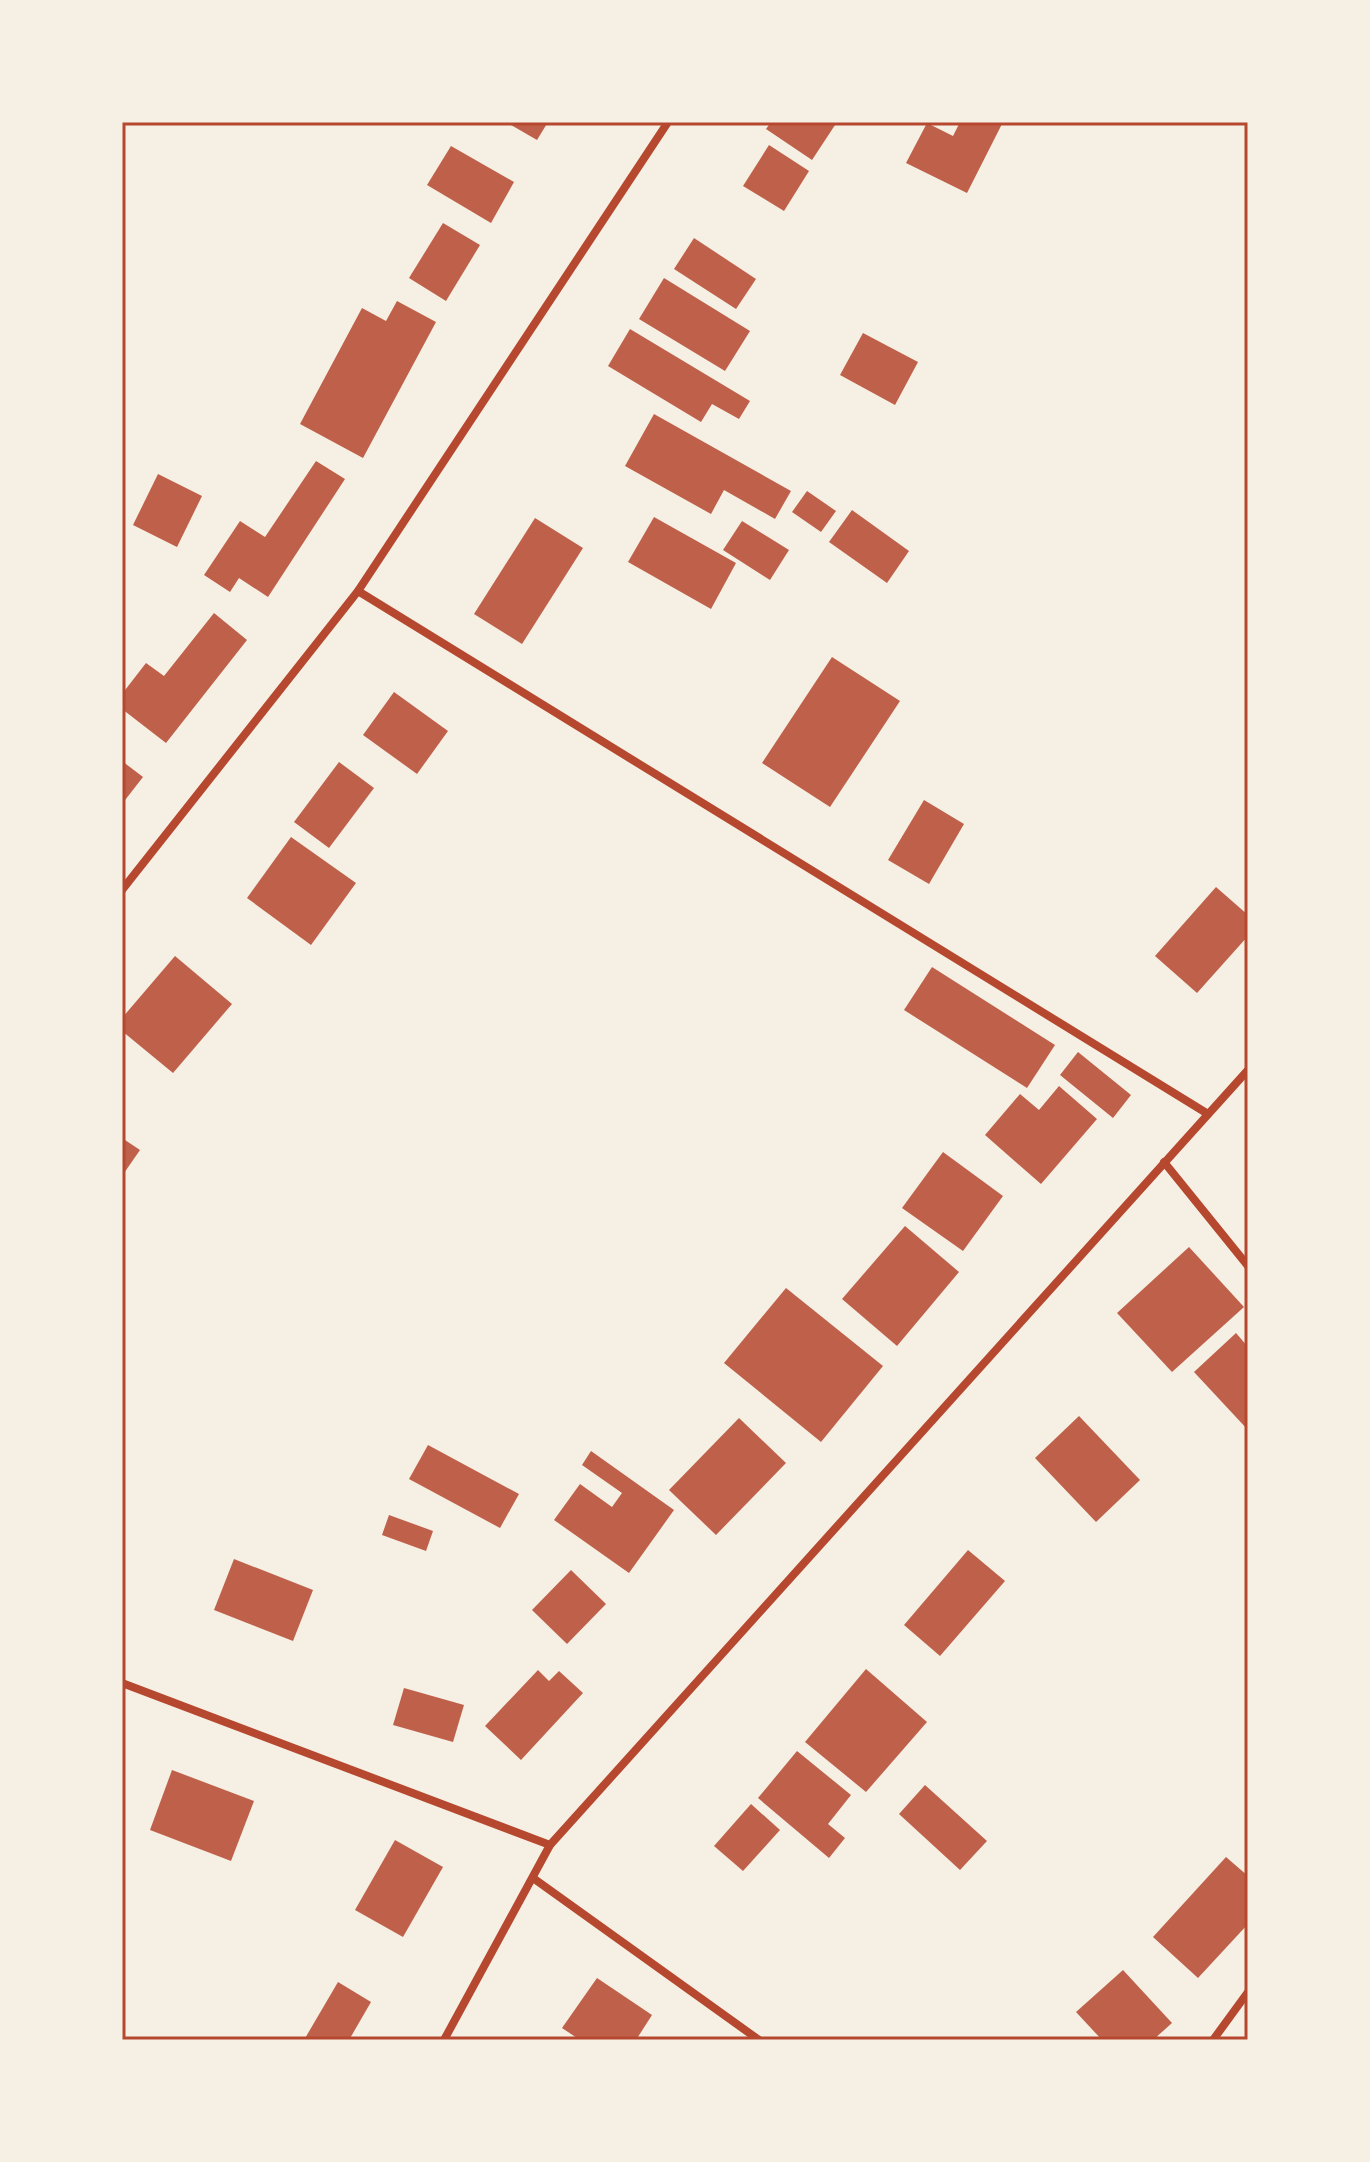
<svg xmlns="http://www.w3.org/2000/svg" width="1370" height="2162" font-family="'DejaVu Sans',sans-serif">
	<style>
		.building { fill: #bf614a }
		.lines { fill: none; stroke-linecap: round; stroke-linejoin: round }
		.minor { stroke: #b5482f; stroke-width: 8 }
		.neatline { fill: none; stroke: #b5482f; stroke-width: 3 }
	</style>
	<rect width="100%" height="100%" fill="#f6efe4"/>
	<g class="building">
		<path d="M506 122H548L537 140Z"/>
		<path d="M771 122H837L812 160 766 129Z"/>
		<path d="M960 122H1003L967 193 906 163 927 123 953 136Z"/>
		<path d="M769 145 809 171 784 211 743 186Z"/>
		<path d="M451 146 514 182 491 223 427 185Z"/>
		<path d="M443 223 480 245 446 301 409 278Z"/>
		<path d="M694 238 756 279 736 309 674 269Z"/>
		<path d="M664 278 750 331 725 371 639 319Z"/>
		<path d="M397 301 436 322 363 458 300 424 362 308 386 321Z"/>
		<path d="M630 329 750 401 739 419 712 404 701 422 608 366Z"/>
		<path d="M863 333 918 362 895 405 840 375Z"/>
		<path d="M654 414 791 491 775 519 724 490 711 514 625 466Z"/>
		<path d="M316 461 345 479 268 597 239 578 230 592 204 575 240 521 265 537Z"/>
		<path d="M158 474 202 496 177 547 133 525Z"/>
		<path d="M807 491 836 511 821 532 792 512Z"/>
		<path d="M852 510 909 551 887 583 829 542Z"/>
		<path d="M654 517 736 563 711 609 628 562Z"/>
		<path d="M535 518 583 548 522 644 474 614Z"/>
		<path d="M742 521 789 550 770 580 723 550Z"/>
		<path d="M214 613 247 640 166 743 122 709V694L146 663 164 676Z"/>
		<path d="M832 657 900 701 830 807 762 763Z"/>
		<path d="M394 692 448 731 417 774 363 735Z"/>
		<path d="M122 761 143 777 122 804Z"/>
		<path d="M339 762 374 788 329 848 294 822Z"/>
		<path d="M924 800 964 824 929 884 888 860Z"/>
		<path d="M291 837 356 883 311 945 247 898Z"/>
		<path d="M1216 887 1248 915V936L1197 993 1155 956Z"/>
		<path d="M175 956 232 1004 173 1073 122 1031V1018Z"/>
		<path d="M932 967 1055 1045 1027 1088 904 1010Z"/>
		<path d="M1078 1052 1131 1095 1113 1118 1060 1075Z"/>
		<path d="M1059 1086 1097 1119 1041 1184 985 1135 1020 1094 1039 1110Z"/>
		<path d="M122 1138 140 1150 122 1176Z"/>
		<path d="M943 1152 1003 1196 963 1251 902 1208Z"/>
		<path d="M905 1226 959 1272 897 1346 842 1299Z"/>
		<path d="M1189 1247 1244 1307 1172 1372 1117 1313Z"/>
		<path d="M786 1288 883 1366 821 1442 724 1363Z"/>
		<path d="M1236 1333 1248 1347V1430L1194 1372Z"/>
		<path d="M1079 1416 1140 1480 1096 1522 1035 1458Z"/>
		<path d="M739 1418 786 1463 716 1535 669 1490Z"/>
		<path d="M428 1445 519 1494 500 1528 409 1479Z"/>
		<path d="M591 1451 674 1510 629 1573 554 1520 580 1484 612 1507 622 1493 582 1465Z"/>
		<path d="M389 1515 433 1531 426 1551 382 1535Z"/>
		<path d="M968 1550 1005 1581 940 1656 904 1625Z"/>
		<path d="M234 1559 313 1590 293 1641 214 1610Z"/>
		<path d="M571 1570 606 1604 567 1644 532 1610Z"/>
		<path d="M866 1669 927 1722 866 1792 805 1742Z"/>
		<path d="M538 1670 549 1681 559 1671 583 1693 521 1760 485 1726Z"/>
		<path d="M404 1688 464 1705 453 1742 393 1725Z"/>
		<path d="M797 1751 851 1795 828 1824 845 1838 829 1858 758 1798Z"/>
		<path d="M172 1770 254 1801 231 1861 150 1830Z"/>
		<path d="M925 1785 987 1841 960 1870 899 1814Z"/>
		<path d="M751 1804 780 1830 743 1871 714 1846Z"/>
		<path d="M395 1840 443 1867 403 1937 355 1910Z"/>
		<path d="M1226 1857 1248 1876V1924L1198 1978 1153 1937Z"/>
		<path d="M1123 1970 1172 2023 1153 2040H1102L1076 2012Z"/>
		<path d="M597 1978 652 2015 636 2040H580L562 2028Z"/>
		<path d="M338 1982 371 2002 349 2040H304Z"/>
	</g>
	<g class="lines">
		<g class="minor">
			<path d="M358 591 1208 1114"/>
			<path d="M122 890 358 591 668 122"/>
			<path d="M1164 1162 1248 1266"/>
			<path d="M122 1683 550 1845"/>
			<path d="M533 1878 759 2040"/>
			<path d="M444 2040 550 1845 1248 1070"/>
			<path d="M1213 2040 1248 1992"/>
		</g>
	</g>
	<rect width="1370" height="2162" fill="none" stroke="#f6efe4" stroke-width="248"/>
	<rect x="124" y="124" width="1122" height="1914" class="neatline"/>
</svg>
